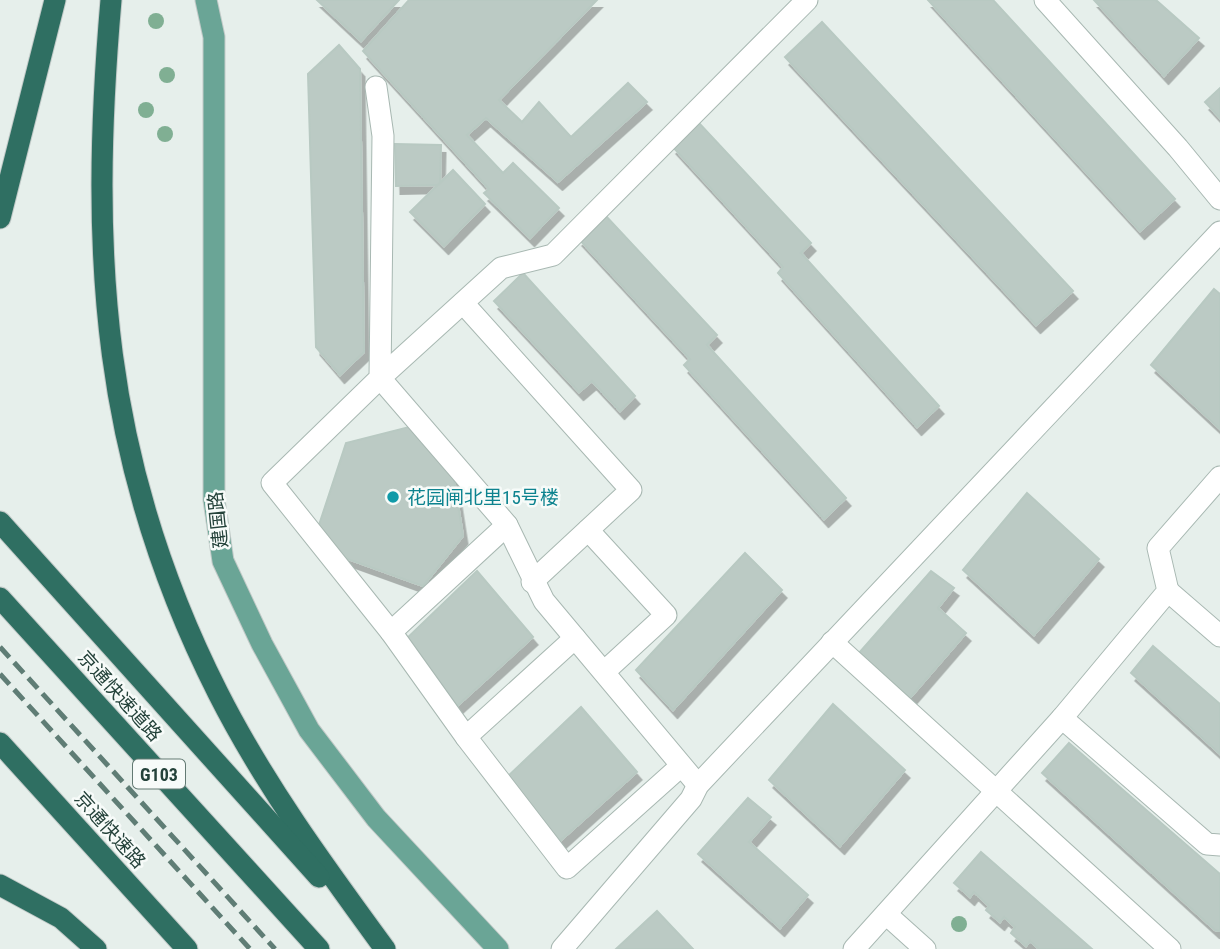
<svg xmlns="http://www.w3.org/2000/svg" width="1220" height="949" font-family="'Roboto Condensed','Noto Sans SC',sans-serif">
  <style>
    .building { fill: #bbcac4; stroke: #b8c9c2; stroke-width: 2; filter: url(#shadow) }
    .lines { fill: none; stroke-linecap: round; stroke-linejoin: round }
    .minor-casing { stroke: #a8b8b2; stroke-width: 23 }
    .major-casing { stroke: #c2cac8; stroke-width: 23 }
    .highway-casing { stroke: #c2cac8; stroke-width: 23 }
    .minor { stroke: #fff; stroke-width: 21 }
    .major { stroke: #6aa596; stroke-width: 21 }
    .highway { stroke: #2f6f62; stroke-width: 21 }
    .rail { stroke: #5f7d75; stroke-width: 5; stroke-dasharray: 14 7; stroke-linecap: butt }
    .tree { fill: #80af93 }
    .culture-dot { fill: #0f9aa8; stroke: #f7fbf9; stroke-width: 2.5 }
    .labels { text-anchor: middle; dominant-baseline: central; stroke-width: 5; stroke-linejoin: round; paint-order: stroke }
    .shield { fill: #f7fbf9; stroke: #637a73; stroke-width: 2 }
    .shield-label { font-size: 18px; font-weight: bold; fill: #24423a }
    .culture-label { font-size: 19px; fill: #0d838f; stroke: #f7fbf9; text-anchor: start }
    .street-label { font-size: 19px; fill: #24423a; stroke: #f7fbf9 }
  </style>
  <defs>
    <filter id="shadow"><feDropShadow dx="4.5" dy="8" stdDeviation="0" flood-color="#0004"/></filter>
  </defs>
  <rect width="100%" height="100%" fill="#e6efeb"/>
  <g class="building">
    <polygon points="317,0 399,0 361,41"/>
    <polygon points="409,0 597,0 499,100 522,122 539,102 571,137 628,83 647,102 558,182 486,118 467,135 503,173 513,163 559,208 530,238 484,193 489,189 363,51"/>
    <polygon points="928,0 993,0 1175,199 1140,231"/>
    <polygon points="1094,0 1156,0 1199,38 1164,76"/>
    <polygon points="822,22 1073,291 1036,325 785,57"/>
    <polygon points="339,45 360,69 364,352 340,375 316,347 308,74"/>
    <polygon points="1220,88 1220,118 1205,102"/>
    <polygon points="698,122 811,243 801,253 939,406 917,427 778,273 783,267 672,146"/>
    <polygon points="395,144 441,145 440,185 396,186"/>
    <polygon points="453,170 485,204 444,246 410,212"/>
    <polygon points="604,214 717,335 707,345 846,498 824,519 684,365 690,359 578,238"/>
    <polygon points="523,273 635,396 620,411 592,381 579,392 494,301"/>
    <polygon points="1214,289 1220,294 1220,429 1151,365"/>
    <polygon points="413,426 452,466 463,536 423,586 345,558 318,528 346,443"/>
    <polygon points="1027,493 1099,559 1034,635 963,570"/>
    <polygon points="745,553 782,590 673,710 636,670"/>
    <polygon points="477,571 533,637 457,706 402,643"/>
    <polygon points="931,571 954,588 938,608 966,633 909,699 859,653"/>
    <polygon points="1153,646 1220,704 1220,754 1131,673"/>
    <polygon points="833,704 905,770 840,846 769,780"/>
    <polygon points="581,707 637,772 560,841 506,778"/>
    <polygon points="1069,743 1220,874 1220,931 1215,930 1042,773"/>
    <polygon points="748,798 771,817 749,842 808,895 780,928 698,854"/>
    <polygon points="981,852 1092,949 1039,949 1030,941 1026,946 1011,933 1015,927 1004,917 1000,922 986,910 989,906 974,892 970,897 954,883"/>
    <polygon points="657,911 693,949 616,949"/>
  </g>
  <g class="lines">
    <g class="minor-casing">
      <g id="minor">
        <polyline points="1045,0 1178,148 1220,199"/>
        <polyline points="376,87 383,136 380,378 272,483 391,632 507,525"/>
        <polyline points="463,303 631,490 532,582"/>
        <polyline points="588,530 666,615 604,672"/>
        <polyline points="1168,591 1220,636"/>
        <polyline points="391,632 466,737 575,638"/>
        <polyline points="832,642 1170,949"/>
        <polyline points="1062,718 1207,844 1220,845"/>
        <polyline points="466,737 567,868 681,766"/>
        <polyline points="698,785 544,601 507,525 380,378 501,268 553,255 807,0"/>
        <polyline points="886,914 925,949"/>
        <polyline points="562,949 691,799 698,785 1220,232"/>
        <polyline points="854,949 1062,718 1168,591 1158,548 1220,477"/>
      </g>
    </g>
    <g class="major-casing">
      <polyline id="major" points="206,0 214,37 214,500 223,561 262,644 309,730 376,818 498,949"/>
    </g>
    <g class="highway-casing">
      <g id="highway">
        <path d="M111 0C89 253 101 462 218 693 264 784 325 867 385 949"/>
        <polyline points="0,218 55,0"/>
        <polyline points="0,522 319,877"/>
        <polyline points="0,598 319,949"/>
        <polyline points="0,743 187,949"/>
        <polyline points="0,885 61,918 96,949"/>
      </g>
    </g>
    <use href="#minor" class="minor"/>
    <use href="#major" class="major"/>
    <use href="#highway" class="highway"/>
    <g class="rail">
      <polyline points="0,647 275,949"/>
      <polyline points="0,674 250,949"/>
    </g>
  </g>
  <g class="tree">
    <circle cx="156" cy="21" r="8"/>
    <circle cx="167" cy="75" r="8"/>
    <circle cx="146" cy="110" r="8"/>
    <circle cx="165" cy="134" r="8"/>
    <circle cx="959" cy="924" r="8"/>
  </g>
  <circle class="culture-dot" cx="393" cy="497" r="7"/>
  <g class="labels">
    <rect class="shield" x="133" y="759.5" width="52" height="29" rx="5"/>
    <g class="shield-label">
      <text x="159" y="774">G103</text>
    </g>
    <g class="culture-label">
      <text x="407" y="497">花园闸北里15号楼</text>
    </g>
    <g class="street-label">
      <text transform="translate(218 520) rotate(-96)">建国路</text>
      <text transform="translate(120 696) rotate(48)">京通快速道路</text>
      <text transform="translate(110 830) rotate(48)">京通快速路</text>
    </g>
  </g>
</svg>
